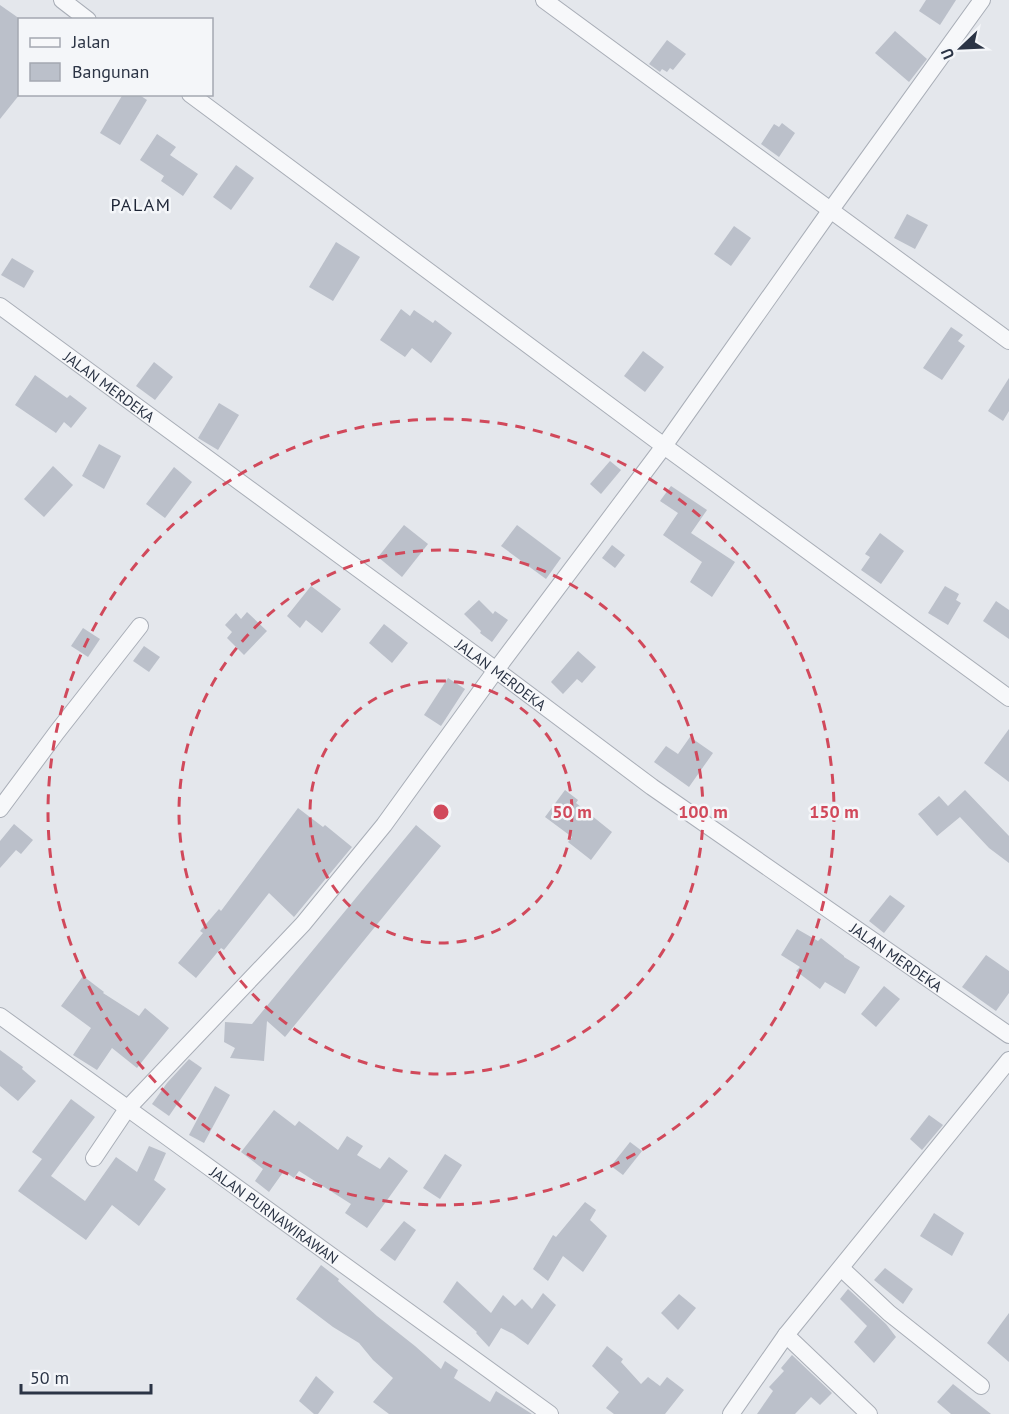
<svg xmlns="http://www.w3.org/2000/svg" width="1009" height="1414" font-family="'PT Sans',sans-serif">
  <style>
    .building { fill: #bbc0ca }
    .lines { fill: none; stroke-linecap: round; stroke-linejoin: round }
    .street-casing { stroke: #a9aeb7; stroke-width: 18 }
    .street { stroke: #f7f8fa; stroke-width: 16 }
    .ring { fill: none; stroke: #d1495b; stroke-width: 3; stroke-dasharray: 10 8 }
    .labels { text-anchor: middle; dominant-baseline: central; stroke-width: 5; stroke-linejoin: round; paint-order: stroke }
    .street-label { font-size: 15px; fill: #2b3445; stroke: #f4f6f9 }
    .quarter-label { font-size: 18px; letter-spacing: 1.5px; fill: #1d2536; stroke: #f4f6f9 }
    .centre { fill: #d1495b; stroke: #f4f6f9; stroke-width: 3 }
    .ring-label { font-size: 18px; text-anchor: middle; font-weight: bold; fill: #d1495b; stroke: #f4f6f9; stroke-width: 5; stroke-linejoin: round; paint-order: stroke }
  </style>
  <rect width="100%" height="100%" fill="#e4e7ec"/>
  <g class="building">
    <polygon points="926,0 956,0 940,25 919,11"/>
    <polygon points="0,5 20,19 20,94 0,119"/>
    <polygon points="895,31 927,59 909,82 875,53"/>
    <polygon points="667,40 686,54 673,70 670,68 667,72 662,69 660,72 649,64"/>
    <polygon points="123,94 138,94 147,100 120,145 100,133"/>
    <polygon points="782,123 795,133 779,157 761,144 774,124 779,127"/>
    <polygon points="157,134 176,147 170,155 198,174 183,196 161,181 164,176 140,160"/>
    <polygon points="236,165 254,178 231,210 213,197"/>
    <polygon points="907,214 928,225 915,249 894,238"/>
    <polygon points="734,226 751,238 731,266 714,254"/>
    <polygon points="336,242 360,257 333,301 309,287"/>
    <polygon points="12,258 34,271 24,288 1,275"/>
    <polygon points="401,309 410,316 414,310 433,323 435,320 452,333 431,363 412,348 405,357 380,340"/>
    <polygon points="951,327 963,335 958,341 965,346 942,380 923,368"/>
    <polygon points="643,351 664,367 645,392 624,376"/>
    <polygon points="154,362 173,377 155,400 136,386"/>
    <polygon points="35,375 67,398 70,395 87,408 71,428 64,422 56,433 15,405"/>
    <polygon points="1009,378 1009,411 1003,421 988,411"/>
    <polygon points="219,403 239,415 218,450 198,438"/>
    <polygon points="99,444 121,456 104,489 82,476"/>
    <polygon points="610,461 621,470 601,494 590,484"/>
    <polygon points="53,466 73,485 44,517 24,499"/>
    <polygon points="174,467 192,482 165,518 146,504"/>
    <polygon points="671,486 707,510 691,533 735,562 712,597 690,582 702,562 663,535 678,513 660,501"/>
    <polygon points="404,525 428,544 402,577 378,557"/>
    <polygon points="517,525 561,558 546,579 501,546"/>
    <polygon points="880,533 904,551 881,584 861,570 870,557 865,554"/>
    <polygon points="612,545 625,555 615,568 602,558"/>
    <polygon points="311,586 341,609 322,633 306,620 300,628 287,616"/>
    <polygon points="945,586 959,594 956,600 961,603 948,625 928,613"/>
    <polygon points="479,600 493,614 495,611 508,620 492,642 480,633 481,631 464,614"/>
    <polygon points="996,601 1009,610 1009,639 983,621"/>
    <polygon points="247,612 267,631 244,655 227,638 232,632 225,625 236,613 241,619"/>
    <polygon points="384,624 408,643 392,663 369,643"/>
    <polygon points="83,628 100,639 88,657 71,646"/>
    <polygon points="144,646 160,657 149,672 133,661"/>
    <polygon points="578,651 596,667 582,683 577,679 563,694 551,682"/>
    <polygon points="448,678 465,689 441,726 424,715"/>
    <polygon points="1009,729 1009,782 984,763"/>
    <polygon points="690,737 713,753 689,787 654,762 666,746 678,754"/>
    <polygon points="565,790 578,800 576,803 612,832 591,860 568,842 572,837 545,817"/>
    <polygon points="965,790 1009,836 1009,863 989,848 960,817 937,836 918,814 939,796 948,806"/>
    <polygon points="298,808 323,827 325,825 352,847 294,917 269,893 224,950 221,948 196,978 178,963 203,933 200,931 219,909 221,911"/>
    <polygon points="14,824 33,840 21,854 16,850 0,868 0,841"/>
    <polygon points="416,825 441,846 285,1037 267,1021 264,1061 230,1058 235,1048 224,1042 225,1022 252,1024"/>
    <polygon points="890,895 905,906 884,933 869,921"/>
    <polygon points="797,929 818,941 821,938 844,956 844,957 860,967 845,994 825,982 820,989 796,971 800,967 781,955"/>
    <polygon points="986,955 1009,971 1009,993 996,1011 962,987"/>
    <polygon points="83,976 104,992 103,993 139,1016 145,1008 169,1028 137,1068 112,1048 97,1070 73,1055 91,1028 61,1006"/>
    <polygon points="884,986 900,999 876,1027 861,1014"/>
    <polygon points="0,1050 23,1067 22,1069 36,1081 18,1101 0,1086"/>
    <polygon points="189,1059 202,1068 169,1116 152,1104 167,1083"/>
    <polygon points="215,1086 230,1095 204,1143 189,1135"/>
    <polygon points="71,1099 95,1117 51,1176 85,1201 116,1157 137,1172 149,1146 166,1153 154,1180 166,1189 139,1226 112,1205 86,1240 18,1191 42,1159 32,1152"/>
    <polygon points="274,1110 295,1126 299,1121 338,1150 347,1136 363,1146 357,1155 380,1169 389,1157 408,1171 367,1228 345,1213 351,1204 299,1171 294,1178 284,1171 269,1192 255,1181 263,1169 241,1152"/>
    <polygon points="929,1115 943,1125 922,1150 910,1139"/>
    <polygon points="630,1142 642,1151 623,1175 611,1166"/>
    <polygon points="445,1154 462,1165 440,1199 423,1188"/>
    <polygon points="585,1202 596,1210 590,1220 607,1236 583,1272 563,1256 548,1281 533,1269 553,1235 556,1237"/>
    <polygon points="934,1213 964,1233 952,1256 920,1236"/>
    <polygon points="404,1221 416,1230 395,1261 380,1250"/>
    <polygon points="321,1265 339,1279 338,1281 377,1316 415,1346 441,1369 445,1361 458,1370 454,1378 490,1402 496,1391 532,1414 389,1414 373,1402 393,1378 373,1360 359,1343 333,1327 296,1299"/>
    <polygon points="885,1268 913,1289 903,1304 874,1280"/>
    <polygon points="457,1281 491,1313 503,1295 515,1306 522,1299 532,1309 543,1293 556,1305 528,1345 513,1334 501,1328 489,1347 476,1333 477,1332 443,1302"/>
    <polygon points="848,1289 886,1324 896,1337 874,1363 854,1342 867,1326 840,1299"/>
    <polygon points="679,1294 696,1308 678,1330 661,1313"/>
    <polygon points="1009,1313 1009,1362 987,1343"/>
    <polygon points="607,1346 623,1359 621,1362 641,1384 648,1377 660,1386 667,1377 684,1390 665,1414 614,1414 606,1408 619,1392 592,1366"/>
    <polygon points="792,1355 832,1393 820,1405 811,1397 795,1414 757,1414 773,1391 769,1387 784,1371 781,1368"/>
    <polygon points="316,1376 334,1392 318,1414 314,1414 299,1401"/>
    <polygon points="953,1384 991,1414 951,1414 937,1402"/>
  </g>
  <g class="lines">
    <g class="street-casing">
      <g id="street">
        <polyline points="62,0 88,20"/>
        <polyline points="544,0 1009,341"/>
        <polyline points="190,94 664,446 1009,698"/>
        <path id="s1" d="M0 306 496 670 652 787 1009 1035"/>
        <polyline points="0,809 57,732 140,626"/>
        <path id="s2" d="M0 1016 550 1414"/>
        <polyline points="94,1158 127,1109 303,924 384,825 496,670 664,446 830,211 982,0"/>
        <polyline points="841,1268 889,1313 981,1386"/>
        <polyline points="786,1335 869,1414"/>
        <polyline points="731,1414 786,1335 1009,1060"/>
      </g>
    </g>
    <use href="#street" class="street"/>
  </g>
  <g class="ring">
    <circle cx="441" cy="812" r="131"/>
    <circle cx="441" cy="812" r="262"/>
    <circle cx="441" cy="812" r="393"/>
  </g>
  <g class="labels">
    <g class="street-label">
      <text stroke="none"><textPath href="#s1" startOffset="136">JALAN MERDEKA</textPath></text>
      <text stroke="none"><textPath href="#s1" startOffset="622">JALAN MERDEKA</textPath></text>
      <text stroke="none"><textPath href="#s1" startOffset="1108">JALAN MERDEKA</textPath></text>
      <text stroke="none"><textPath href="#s2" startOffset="339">JALAN PURNAWIRAWAN</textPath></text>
    </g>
    <g class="quarter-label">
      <text x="141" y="204">PALAM</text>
    </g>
  </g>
  <circle cx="441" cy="812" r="9" class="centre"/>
  <g class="ring-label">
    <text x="572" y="818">50 m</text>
    <text x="703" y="818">100 m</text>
    <text x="834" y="818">150 m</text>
  </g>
  <rect x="18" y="18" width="195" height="78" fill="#f4f6f9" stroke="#a4a8b1" stroke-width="1.5"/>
  <rect x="30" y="38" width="30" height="9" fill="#f7f8fa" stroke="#a4a8b1" stroke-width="1.5"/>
  <text x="72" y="48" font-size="18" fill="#2b3445">Jalan</text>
  <rect x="30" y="63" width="30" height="18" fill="#bbc0ca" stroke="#a4a8b1" stroke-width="1.5"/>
  <text x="72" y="78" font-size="18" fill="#2b3445">Bangunan</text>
  <g transform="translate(961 48) rotate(247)" stroke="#f4f6f9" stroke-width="4.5" paint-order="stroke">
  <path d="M0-4.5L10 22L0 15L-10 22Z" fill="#2b3445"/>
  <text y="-9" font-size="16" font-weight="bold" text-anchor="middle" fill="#2b3445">U</text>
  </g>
  <path d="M21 1384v9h130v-9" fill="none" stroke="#2b3445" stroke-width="3"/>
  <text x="30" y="1384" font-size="18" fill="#2b3445" stroke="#f4f6f9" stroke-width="4.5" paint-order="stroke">50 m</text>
</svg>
